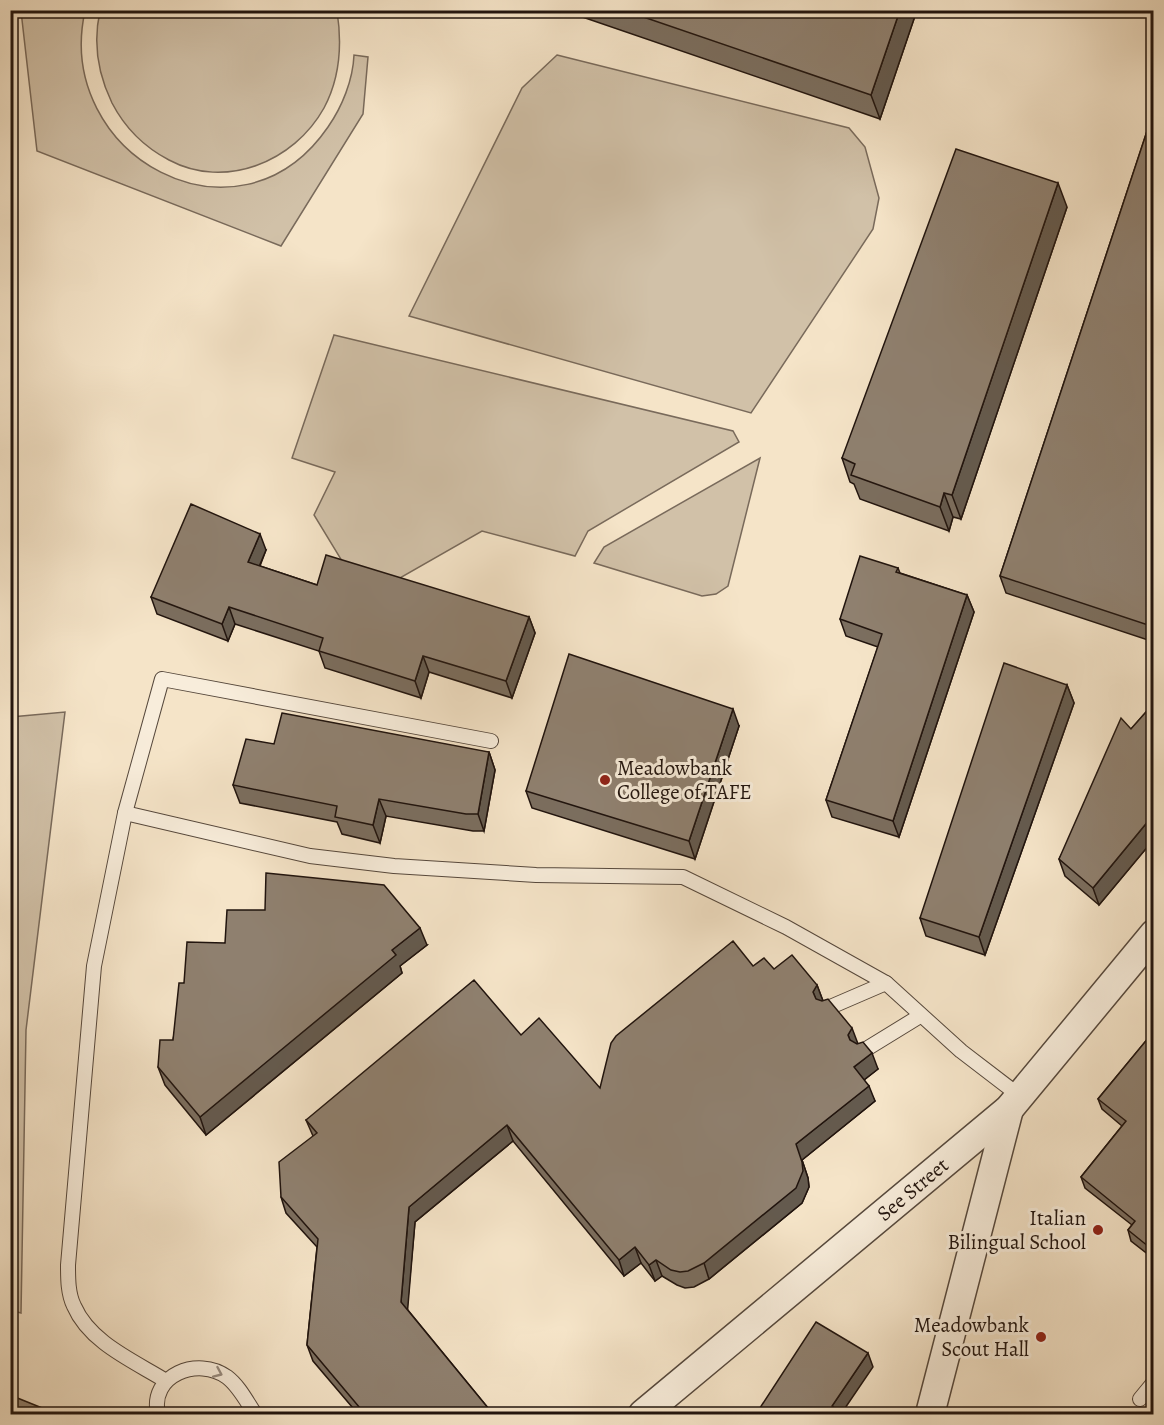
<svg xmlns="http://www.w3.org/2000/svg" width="1164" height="1425" font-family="Alegreya,serif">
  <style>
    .green { fill: #d1c1a8; stroke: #796a5b; stroke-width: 1.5 }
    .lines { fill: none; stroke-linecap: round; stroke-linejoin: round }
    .service-casing { stroke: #56483c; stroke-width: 16 }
    .minor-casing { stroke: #56483c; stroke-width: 31 }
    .service { stroke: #f8eddb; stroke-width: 14 }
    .minor { stroke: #f8eddb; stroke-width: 28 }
    .wall { fill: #7b6e5f; stroke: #21140e; stroke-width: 1.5 }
    .shaded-wall { fill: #645a4e; stroke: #21140e; stroke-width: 1.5 }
    .building { fill: #8f806f; stroke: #21140e; stroke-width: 1.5 }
    .oneway { stroke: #978b7f }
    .poi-dot { fill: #8f2418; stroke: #f8eddb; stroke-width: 2 }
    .labels { text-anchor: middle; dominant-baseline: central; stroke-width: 6; stroke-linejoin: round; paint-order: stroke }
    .poi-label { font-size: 21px; fill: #21140e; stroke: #f8eddb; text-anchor: end }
    .street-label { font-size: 21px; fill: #21140e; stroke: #f8eddb }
  </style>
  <rect width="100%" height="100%" fill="#f5e4c8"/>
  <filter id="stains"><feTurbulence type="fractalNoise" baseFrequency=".00333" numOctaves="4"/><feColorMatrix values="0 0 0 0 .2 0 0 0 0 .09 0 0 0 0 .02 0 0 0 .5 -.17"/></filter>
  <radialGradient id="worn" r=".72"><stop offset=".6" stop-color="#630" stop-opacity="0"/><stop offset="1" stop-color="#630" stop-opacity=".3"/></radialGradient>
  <g class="green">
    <path d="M21 11H85C53 155 238 258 328 127 342 107 353 80 354 55L368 57 363 114 281 246 37 151Z"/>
    <path d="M100 11H337C342 43 340 78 324 108 294 162 225 190 169 160 144 147 125 128 112 103 98 74 93 42 100 11Z"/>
    <polygon points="557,55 849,128 865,147 879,198 873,229 751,413 409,316 522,88"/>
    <polygon points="334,335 733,431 739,442 588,531 575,556 482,531 393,582 345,566 314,515 335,472 292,458"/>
    <polygon points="760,458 728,586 716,594 702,596 594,563 604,547"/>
    <polygon points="65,712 26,1030 21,1313 10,1310 11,717"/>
  </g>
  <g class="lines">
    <g class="service-casing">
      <g id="service">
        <polyline points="125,813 310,856 394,866 536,875 683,877 786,927 886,983 828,1008"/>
        <polyline points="886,983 961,1051 1021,1097"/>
        <polyline points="863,1051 920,1016"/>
        <path d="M166 1381C134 1361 90 1343 74 1306 68 1294 68 1279 68 1265L94 966 125 813 162 679 491 741"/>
        <polyline points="1140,1399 1154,1382"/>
        <path d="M158 1414C149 1375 198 1356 227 1377 239 1386 247 1402 255 1414"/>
      </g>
    </g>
    <g class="minor-casing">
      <g id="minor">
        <path id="s1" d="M643 1414 1009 1109 1154 934"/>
        <polyline points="930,1414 1009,1109"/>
      </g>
    </g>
    <use href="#service" class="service"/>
    <use href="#minor" class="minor"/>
  </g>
  <g class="wall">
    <polygon points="562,10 917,10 880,119"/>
    <polygon points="1154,110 1154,642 1006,593 1000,576"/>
    <polygon points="1067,207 961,519 953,517 949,531 860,499 854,484 850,482 842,458"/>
    <polygon points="266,550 260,566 317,585 529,617 535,633 512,698 429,672 421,698 325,668 319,651 235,624 228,641 157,614 151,597"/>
    <polygon points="898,568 900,573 967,595 974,612 899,837 832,817 826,800 878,647 846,636 840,619"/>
    <polygon points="1067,685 1074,703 985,955 926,936 920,918"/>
    <polygon points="1154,703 1154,839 1099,905 1065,876 1059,859 1131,729"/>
    <polygon points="739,726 695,859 532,808 526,791"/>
    <polygon points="274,744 489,752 495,770 484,831 473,831 386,816 380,843 342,834 337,822 240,803 233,785"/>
    <polygon points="225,943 427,945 400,966 402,973 206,1135 165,1085 158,1067 173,1040 184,983"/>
    <polygon points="753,966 774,969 817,985 823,1001 878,1069 864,1080 875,1101 802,1160 808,1178 809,1187 802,1203 709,1279 694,1287 685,1288 677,1285 662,1276 655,1281 641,1263 624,1276 513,1141 415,1222 407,1309 493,1414 358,1414 313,1361 307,1345 317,1247 286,1213 281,1197 313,1136 306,1120 521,1035 600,1088"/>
    <polygon points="1154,1031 1154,1259 1131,1241 1128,1230 1132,1225 1085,1188 1081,1177 1122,1126 1102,1109 1098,1099"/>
  </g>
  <g class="shaded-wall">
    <polygon points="900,10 917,10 880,119 871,95"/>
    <polygon points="1058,183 1067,207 961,519 952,495"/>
    <polygon points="944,493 953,517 949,531 940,507"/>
    <polygon points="260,534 266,550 254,579 248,562"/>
    <polygon points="967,595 974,612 899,837 893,821"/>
    <polygon points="229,607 235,624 228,641 222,624"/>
    <polygon points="529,617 535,633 512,698 506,681"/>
    <polygon points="423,656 429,672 421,698 415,681"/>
    <polygon points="1067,685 1074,703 985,955 979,937"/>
    <polygon points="733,709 739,726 695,859 689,841"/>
    <polygon points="489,752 495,770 484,831 478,814"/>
    <polygon points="379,799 386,816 380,843 373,825"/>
    <polygon points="1154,814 1154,839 1099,905 1093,888"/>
    <polygon points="420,928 427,945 400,966 402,973 206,1135 200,1117 392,950"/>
    <polygon points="817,985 823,1001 819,1008 813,992"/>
    <polygon points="852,1028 858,1044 854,1051 848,1035"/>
    <polygon points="872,1053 878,1069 860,1083 854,1067"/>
    <polygon points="869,1086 875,1101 802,1160 808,1178 809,1187 802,1203 709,1279 704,1263 796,1144"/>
    <polygon points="507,1125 513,1141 415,1222 407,1317 401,1302 409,1207"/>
    <polygon points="635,1247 641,1263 624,1276 619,1260"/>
    <polygon points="656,1260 662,1276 655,1281 649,1265"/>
    <polygon points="868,1353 873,1367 841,1414 832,1406"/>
  </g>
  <g class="building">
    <polygon points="623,10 900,10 871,95"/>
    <polygon points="1154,110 1154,627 1000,576"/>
    <polygon points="956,149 1058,183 952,495 944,493 940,507 851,475 855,464 842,458"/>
    <polygon points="191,504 260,534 248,562 317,585 326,555 529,617 506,681 423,656 415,681 319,651 323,638 229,607 222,624 151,597"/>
    <polygon points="860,556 898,568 896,572 967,595 893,821 826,800 882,634 840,619"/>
    <polygon points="569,654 733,709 689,841 526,791"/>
    <polygon points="1004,663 1067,685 979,937 920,918"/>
    <polygon points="1154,703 1154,814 1093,888 1059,859 1121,718 1131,729"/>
    <polygon points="282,713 489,752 478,814 466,814 379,799 373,825 335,817 337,806 233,785 246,739 274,744"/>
    <polygon points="266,873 384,885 420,928 392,950 396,955 200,1117 158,1067 160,1040 173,1040 179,983 184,983 187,942 225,943 227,910 265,910"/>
    <polygon points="733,941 753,966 764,958 774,969 792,955 817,985 813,992 816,999 822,1001 828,999 852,1028 848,1035 850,1040 857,1044 863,1042 872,1053 854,1067 869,1086 796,1144 802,1162 803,1171 796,1188 704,1263 688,1271 680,1272 671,1270 656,1260 649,1265 635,1247 619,1260 507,1125 409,1207 401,1302 493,1414 365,1414 307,1345 318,1239 281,1197 279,1162 317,1133 306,1120 474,980 521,1035 539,1018 600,1088 611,1043 616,1036"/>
    <polygon points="1154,1031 1154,1251 1128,1230 1135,1221 1081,1177 1126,1121 1098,1099"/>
    <polygon points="816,1322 868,1353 832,1406 843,1414 756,1414"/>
    <polygon points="10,1395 57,1414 10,1414"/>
  </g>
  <defs><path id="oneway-chevron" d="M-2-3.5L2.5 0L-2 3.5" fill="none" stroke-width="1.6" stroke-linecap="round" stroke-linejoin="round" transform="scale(1.5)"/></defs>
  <use class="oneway" href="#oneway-chevron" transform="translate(218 1373) rotate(24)"/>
  <g class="poi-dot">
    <circle cx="605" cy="780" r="6"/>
    <circle cx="1098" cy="1230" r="6"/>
    <circle cx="1041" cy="1337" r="6"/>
  </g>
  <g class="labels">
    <g class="poi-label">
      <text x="617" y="768" text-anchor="start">Meadowbank<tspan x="617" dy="24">College of TAFE</tspan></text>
      <text x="1086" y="1218">Italian<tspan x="1086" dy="24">Bilingual School</tspan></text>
      <text x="1029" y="1325">Meadowbank<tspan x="1029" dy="24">Scout Hall</tspan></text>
    </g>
    <g class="street-label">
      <text stroke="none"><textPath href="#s1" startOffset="351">See Street</textPath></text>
    </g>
  </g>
  <rect width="1164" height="1425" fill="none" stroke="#f5e4c8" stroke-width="36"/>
  <rect x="12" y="12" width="1140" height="1401" fill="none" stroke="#21140e" stroke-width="3"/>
  <rect x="18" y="18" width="1128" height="1389" fill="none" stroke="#21140e" stroke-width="1.5"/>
  <rect width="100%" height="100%" filter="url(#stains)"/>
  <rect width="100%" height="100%" fill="url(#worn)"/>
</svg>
